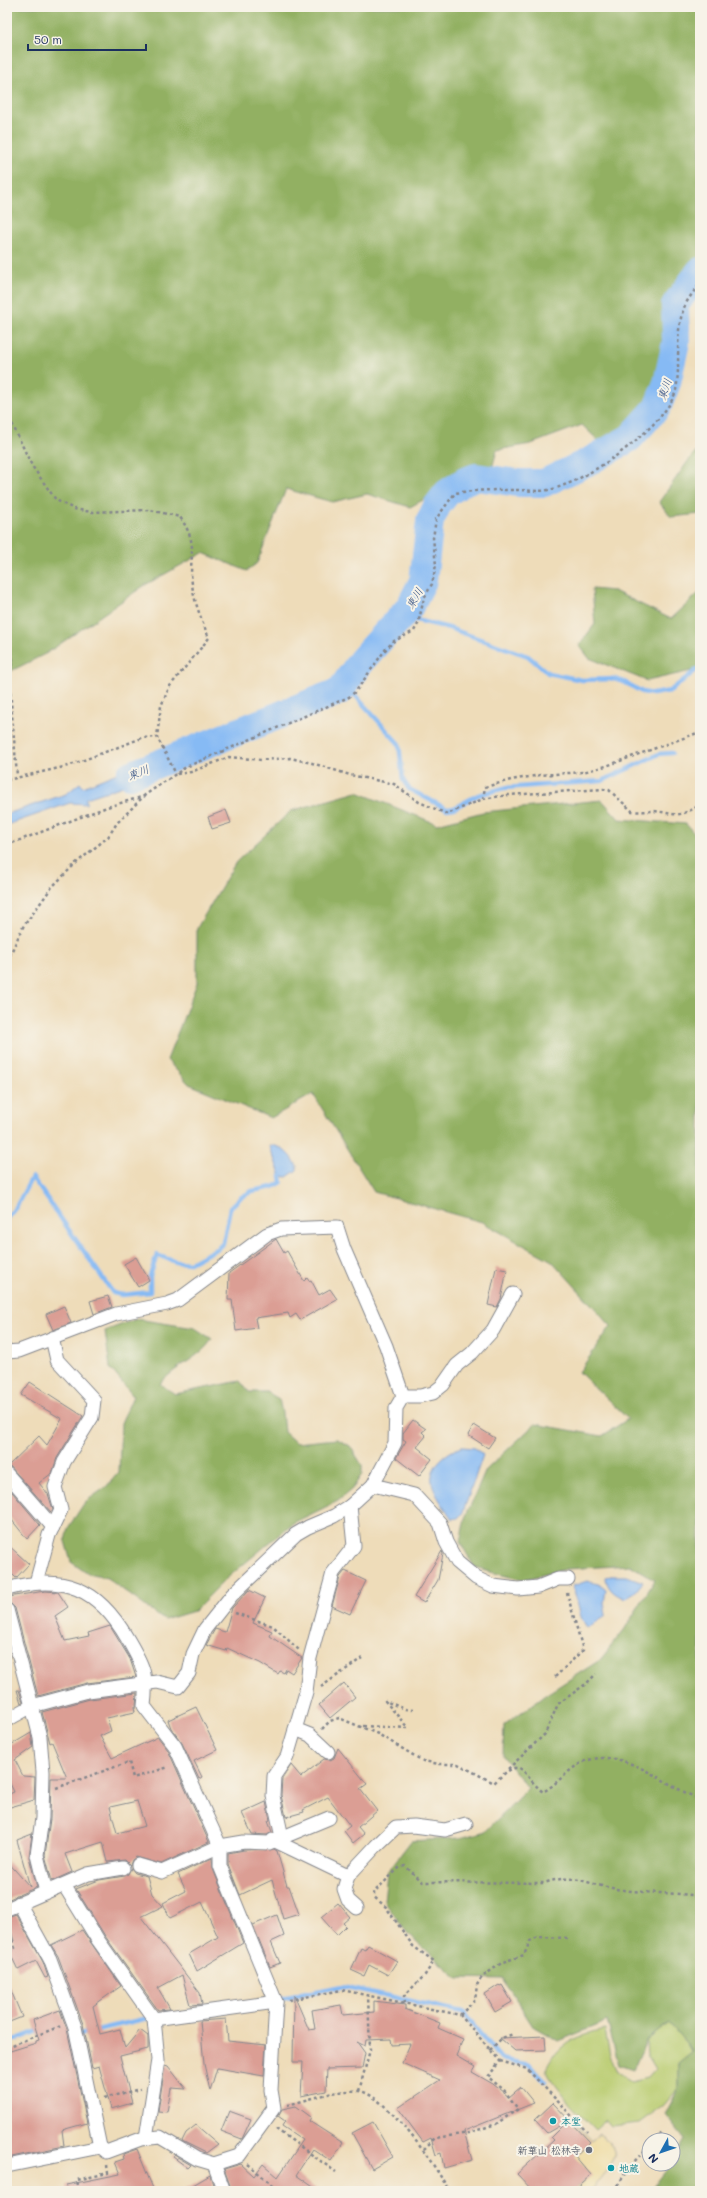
<svg xmlns="http://www.w3.org/2000/svg" width="707" height="2198" font-family="Mali,'Klee One',sans-serif">
  <style>
    .green { fill: #b9cc6f; stroke: #6a7e66 }
    .forest { fill: #92b062; stroke: #567060 }
    .sand { fill: #eeda9e; stroke: #84847e }
    .water { fill: #86baf4; stroke: #5074a9 }
    .lines { fill: none; stroke-linecap: round; stroke-linejoin: round }
    .stream { stroke: #86baf4; stroke-width: 4.5 }
    .river { stroke: #86baf4; stroke-width: 28 }
    .building { fill: #db9e94; fill-rule: evenodd }
    .street-casing { stroke: #84868c; stroke-width: 15 }
    .path { stroke: #84868c; stroke-width: 2.5; stroke-dasharray: 3 3; stroke-linecap: butt }
    .street { stroke: #fff; stroke-width: 13 }
    .culture-dot { fill: #0f9aa8; stroke: #f7f3e8; stroke-width: 1.5 }
    .worship-dot { fill: #6b7280; stroke: #f7f3e8; stroke-width: 1.5 }
    .labels { text-anchor: middle; dominant-baseline: central; stroke-width: 4; stroke-linejoin: round; paint-order: stroke }
    .culture-label { font-size: 10px; font-weight: bold; fill: #0d838f; stroke: #f7f3e8; text-anchor: start }
    .worship-label { font-size: 10px; font-weight: bold; fill: #5b616d; stroke: #f7f3e8; text-anchor: end }
    .water-label { font-size: 11px; font-style: italic; fill: #365284; stroke: #f7f3e8 }
  </style>
  <rect width="100%" height="100%" fill="#f7f3e8"/>
  <filter id="ink" filterUnits="userSpaceOnUse"><feTurbulence type="fractalNoise" baseFrequency=".025" numOctaves="2"/><feDisplacementMap in="SourceGraphic" scale="8" xChannelSelector="R" yChannelSelector="G"/><feConvolveMatrix kernelMatrix="1 2 1 2 8 2 1 2 1" color-interpolation-filters="sRGB"/></filter>
  <filter id="wash" filterUnits="userSpaceOnUse"><feTurbulence type="fractalNoise" baseFrequency=".012" numOctaves="4" result="noise"/><feDisplacementMap in="SourceGraphic" scale="16" xChannelSelector="R" yChannelSelector="G"/><feGaussianBlur stdDeviation="0.9" result="paint"/><feColorMatrix in="noise" values="0 0 0 0 0 0 0 0 0 0 0 0 0 0 0 0 0 1.4 0 .05"/><feComposite in="paint" operator="in"/></filter>
  <g filter="url(#wash)">
    <rect width="100%" height="100%" fill="#eedcb9"/>
    <path class="green" d="M669 2023 693 2051 678 2063V2089L663 2106 640 2123 611 2126 606 2120 595 2130 571 2105 545 2071C558 2043 576 2036 605 2030L610 2055 617 2072 631 2081 648 2077 655 2069 647 2056 646 2041Z"/>
    <g class="forest">
      <polygon points="7,7 700,7 700,255 666,305 658,379 644,412 601,443 582,425 531,444 497,450 490,476 473,473 410,507 367,494 332,502 286,489 257,563 247,571 203,553 145,585 47,653 7,673"/>
      <polygon points="700,447 700,514 671,517 659,502 691,457"/>
      <polygon points="592,589 614,591 671,619 700,592 700,669 647,681 589,658 579,645 595,624"/>
      <polygon points="357,792 437,824 483,812 602,800 619,819 686,824 700,840 700,2191 650,2191 671,2164 673,2164 673,2160 685,2140 665,2115 678,2089 678,2063 693,2051 669,2023 646,2041 633,2070 619,2065 607,2021 559,2041 534,2027 503,1979 458,1978 408,1934 384,1901 387,1872 411,1841 460,1838 486,1831 528,1788 503,1756 504,1725 545,1695 600,1660 624,1630 655,1580 630,1565 566,1569 522,1580 475,1568 460,1542 465,1518 486,1470 535,1424 602,1436 628,1419 579,1372 611,1326 552,1261 482,1222 374,1192 313,1094 271,1118 189,1084 167,1060 197,983 197,928 236,862 291,811"/>
      <path d="M136 1319 195 1328 212 1339C201 1358 174 1366 160 1384L175 1394 240 1381 249 1392H267L279 1399 282 1413 284 1432 296 1443 337 1439 350 1446 362 1465V1474L353 1488 338 1501 293 1523 226 1579 194 1611 164 1620 107 1578 88 1574 71 1562 65 1541 68 1528 85 1502 106 1487 119 1472 121 1423 133 1396 110 1368 105 1331Z"/>
    </g>
    <path class="sand" d="M572 2120 591 2141 599 2134C633 2156 605 2166 592 2191H577L576 2189 590 2175 556 2135Z"/>
    <g class="water">
      <polygon points="161,755 168,766 123,786 86,798 86,804 70,803 7,825 7,814 66,794 80,783 83,787"/>
      <path d="M269 1145C282 1145 291 1156 297 1166V1170L287 1177 281 1176Z"/>
      <path d="M462 1447 475 1448 483 1455 463 1512 458 1518 452 1519C445 1508 434 1494 432 1483 429 1465 448 1451 462 1447Z"/>
      <path d="M611 1576H627L643 1582 635 1592 625 1598C616 1596 606 1588 606 1577Z"/>
      <polygon points="587,1581 601,1585 606,1589 604,1603 606,1615 587,1628 581,1617 573,1586"/>
    </g>
    <g class="lines">
      <g class="stream">
        <polyline points="400,620 412,619 449,628 528,656 548,673 582,680 614,679 624,682 642,692 653,694 670,691 700,667"/>
        <polyline points="345,684 399,744 403,780 409,789 447,809 454,808 478,795 504,788 602,781 659,754 672,753"/>
        <polyline points="7,1218 16,1207 32,1177 113,1293 122,1295 150,1292 150,1276 157,1255 176,1262 190,1263 218,1248 223,1243 230,1208 240,1198 252,1191 273,1187 282,1182 281,1176"/>
        <polyline points="277,1999 342,1986 462,2012 501,2059 529,2065 545,2081"/>
        <polyline points="80,2034 148,2018"/>
        <polyline points="7,2043 35,2032"/>
      </g>
      <polyline class="river" points="130,775 340,691 361,661 409,608 423,581 430,521 437,506 447,493 465,481 476,477 518,483 544,483 588,462 630,438 657,408 667,383 676,342 675,305 700,271"/>
    </g>
    <g id="blocks">
      <g class="building">
        <polygon points="226,810 231,823 212,829 208,817"/>
        <polygon points="276,1239 284,1253 287,1251 304,1281 307,1278 309,1281 311,1280 319,1295 330,1289 337,1299 300,1320 296,1314 290,1318 288,1313 255,1318 257,1328 236,1331 232,1300 228,1300 229,1273"/>
        <polygon points="136,1257 149,1280 138,1287 124,1264"/>
        <polygon points="496,1268 507,1270 501,1299 497,1307 488,1305"/>
        <polygon points="108,1296 112,1307 94,1314 90,1301"/>
        <polygon points="64,1306 71,1323 53,1330 46,1314"/>
        <polygon points="30,1382 83,1416 57,1458 52,1473 39,1483 48,1494 53,1509 51,1512 9,1465 39,1436 47,1445 62,1419 21,1395"/>
        <polygon points="413,1420 426,1429 422,1432 426,1436 417,1447 432,1459 419,1476 396,1458 406,1441 403,1439 403,1433"/>
        <polygon points="474,1425 495,1438 488,1448 468,1435"/>
        <polygon points="7,1486 40,1525 27,1539 7,1514"/>
        <polygon points="7,1544 29,1564 16,1578 7,1569"/>
        <polygon points="442,1551 443,1554 438,1580 424,1603 414,1597"/>
        <polygon points="345,1571 366,1581 350,1614 332,1606 340,1577"/>
        <polygon points="249,1590 265,1598 253,1623 272,1631 270,1636 302,1658 292,1673 286,1669 284,1673 280,1671 278,1674 260,1663 227,1648 226,1651 206,1645 215,1629 225,1632 232,1608"/>
        <polygon points="45,1591 58,1592 68,1607 55,1616 65,1641 89,1636 88,1633 110,1626 130,1659 136,1677 87,1683 38,1696 15,1608 9,1602 8,1597"/>
        <polygon points="344,1683 355,1697 330,1718 319,1705"/>
        <polygon points="17,1690 19,1690 23,1702 21,1703"/>
        <path d="M137 1693 136 1707H134L135 1712 107 1718 111 1731 100 1736 112 1758 158 1737 168 1750 209 1842 161 1864 136 1857 132 1860 130 1865 125 1860 108 1862 103 1842 65 1854 72 1872 52 1881 45 1855 50 1819 51 1778H67L52 1742 50 1743 42 1712 90 1699ZM137 1801 145 1826 117 1833 110 1807Z"/>
        <polygon points="196,1707 217,1750 194,1761 202,1777 199,1779 182,1743 171,1728 168,1720"/>
        <polygon points="31,1733 33,1747 15,1760 23,1776 35,1777 34,1800 7,1808 7,1795 14,1792 7,1777 7,1742 9,1746"/>
        <polygon points="338,1748 367,1784 360,1789 377,1811 358,1827 364,1834 353,1843 344,1831 350,1826 328,1797 303,1810 304,1812 286,1817 281,1795 282,1779 291,1765 301,1777 324,1759 330,1760 334,1758"/>
        <polygon points="266,1802 270,1820 268,1821 272,1832 267,1835 252,1834 242,1813"/>
        <polygon points="32,1834 29,1857 37,1887 7,1900 7,1861 30,1887 17,1840"/>
        <polygon points="274,1849 277,1851 287,1886 289,1886 299,1914 283,1919 272,1880 240,1895 228,1864 228,1853 244,1850"/>
        <polygon points="212,1858 213,1869 243,1943 197,1971 189,1954 218,1937 202,1902 170,1918 163,1903 186,1891 178,1874"/>
        <polygon points="131,1868 135,1873 147,1876 152,1894 163,1906 141,1917 200,1993 202,2004 190,2005 182,1975 158,1988 170,2009 158,2010 105,1936 76,1889 99,1880 125,1876 128,1874"/>
        <polygon points="338,1903 350,1917 343,1923 346,1926 337,1935 321,1917"/>
        <polygon points="16,1914 43,1962 48,1977 45,1978 36,1961 18,1970 7,1947 7,1944 14,1941 7,1917"/>
        <polygon points="277,1915 284,1936 271,1942 280,1963 270,1967 253,1925"/>
        <polygon points="82,1930 121,1986 93,2006 100,2034 120,2029 125,2048 140,2030 148,2036 148,2049 120,2056 132,2103 111,2109 99,2066 92,2068 83,2024 58,1956 51,1945"/>
        <polygon points="368,1945 397,1961 388,1975 369,1965 364,1976 351,1970 361,1948 365,1950"/>
        <polygon points="7,1981 22,2017 7,2023"/>
        <polygon points="499,1985 500,1986 502,1985 512,2002 495,2012 485,1994"/>
        <polygon points="294,1995 309,2030 315,2029 312,2010 341,2005 343,2015 374,2012 374,2001 405,2005 405,2009 440,2023 438,2028 463,2039 456,2056 475,2067 472,2072 493,2084 509,2097 521,2087 534,2103 464,2131 472,2160 444,2168 441,2153 436,2155 431,2138 423,2142 398,2108 440,2080 402,2063 410,2044 392,2045 391,2039 366,2040 365,2046 357,2042 365,2053 362,2068 327,2069 326,2091 301,2096 303,2062 293,2062"/>
        <polygon points="60,2010 67,2029 87,2123 62,2130 64,2146 7,2158 7,2052 36,2043 36,2041 39,2040 33,2020"/>
        <polygon points="226,2019 228,2041 266,2045 264,2076 217,2068 210,2091 204,2064 200,2021"/>
        <polygon points="545,2036 546,2050 515,2051 500,2038"/>
        <polygon points="165,2065 168,2066 186,2089 171,2088 167,2112 158,2111"/>
        <polygon points="553,2103 590,2142 575,2156 591,2175 573,2191 533,2191 517,2174 554,2140 551,2137 566,2122 547,2133 535,2120"/>
        <polygon points="296,2106 311,2117 309,2121 343,2143 331,2161 313,2149 296,2175 319,2191 232,2191 224,2169 241,2164 254,2176 263,2164 278,2177 303,2140 282,2126 285,2121 278,2116 282,2109"/>
        <polygon points="229,2111 251,2119 242,2139 221,2131"/>
        <polygon points="373,2122 393,2157 372,2169 352,2133"/>
        <polygon points="196,2125 218,2144 206,2153 182,2141 186,2133"/>
        <polygon points="137,2149 154,2191 67,2191 66,2185 120,2174 115,2162 124,2159 123,2154"/>
        <polygon points="174,2155 191,2165 188,2168 173,2157"/>
        <polygon points="210,2175 215,2191 183,2191"/>
      </g>
    </g>
  </g>
  <g filter="url(#ink)">
    <use href="#blocks" fill-opacity="0" stroke="#84868c" stroke-width="1"/>
    <g class="lines">
      <g class="street-casing">
        <g id="street">
          <polyline points="7,1352 19,1351 116,1314 167,1304 178,1300 267,1234 281,1229 337,1227 344,1249 386,1346 403,1396 396,1408 395,1443 373,1485 350,1506 334,1516 308,1527 296,1534 232,1595 205,1629 193,1654 189,1673 178,1687 157,1682 88,1691 32,1706 7,1720"/>
          <polyline points="403,1396 420,1396 433,1393 443,1385 457,1365 472,1353 493,1330 513,1294"/>
          <polyline points="7,1474 53,1527"/>
          <polyline points="373,1485 414,1495 440,1523 446,1542 457,1562 476,1578 493,1586 518,1589 538,1587 558,1579 568,1579"/>
          <polyline points="36,1583 49,1535 61,1510 55,1487 64,1462 92,1417 94,1400 57,1360 52,1338"/>
          <path d="M7 1589C63 1573 98 1588 127 1638 143 1665 148 1674 144 1706L175 1746 220 1846V1866L276 2002 271 2090 274 2108 239 2156 214 2164 197 2159 160 2137 141 2139 106 2152 100 2147 7 2166"/>
          <polyline points="7,1610 40,1737 43,1772 42,1818 37,1855 46,1892"/>
          <polyline points="295,1729 310,1735 328,1752"/>
          <polyline points="282,1837 273,1796 274,1776 287,1757 306,1692 310,1658 333,1573 354,1546 350,1506"/>
          <polyline points="273,1840 348,1876 376,1846 396,1827 414,1826 445,1830 466,1824"/>
          <polyline points="138,1865 162,1872 220,1846 244,1842 269,1843 329,1818"/>
          <polyline points="348,1876 344,1889 348,1900 357,1908"/>
          <polyline points="64,1885 98,1940 154,2019 158,2060 146,2138"/>
          <polyline points="19,1903 50,1959 75,2027 100,2147"/>
          <polyline points="7,1909 88,1874 123,1868"/>
          <polyline points="154,2019 276,2002"/>
          <polyline points="214,2164 224,2191"/>
        </g>
      </g>
      <g class="path">
        <path d="M7 413 32 466 56 500 74 509 92 512 150 510 180 517C200 546 188 554 192 584 194 602 202 621 209 638L170 686 161 706 157 737 176 774"/>
        <polyline points="7,640 13,660 9,676 17,776"/>
        <path d="M177 774 191 772 229 757 262 760 290 758 312 763 350 775 394 784 419 802 447 814 483 799 508 795 603 789 609 790 632 811C639 812 647 811 654 811 680 814 675 819 700 805"/>
        <polyline points="7,780 68,766 142,738 157,737"/>
        <polyline points="483,799 485,787 511,780 540,775 583,772 606,766 700,732"/>
        <polyline points="7,845 107,807 145,796"/>
        <path d="M7 961 23 927 52 887 75 864 108 837 117 823 145 795 186 767 349 697 356 691 385 650 394 641 414 631 418 624 424 598 432 584 436 565 433 538 436 519 455 493C475 490 494 490 515 490 526 490 538 492 548 490 584 484 667 426 676 390 681 363 674 334 684 308 687 299 695 291 700 283"/>
        <polyline points="235,1613 273,1626 299,1650"/>
        <polyline points="555,1677 583,1650 567,1593"/>
        <polyline points="321,1687 362,1658"/>
        <polyline points="363,1726 408,1728 385,1701 405,1709 413,1710"/>
        <path d="M322 1729 330 1721 339 1718 378 1734 423 1761 439 1764H458L494 1783C525 1753 519 1773 543 1792 559 1783 571 1765 589 1760 628 1749 666 1787 700 1799"/>
        <polyline points="508,1769 545,1734 558,1704 587,1683 596,1674"/>
        <polyline points="56,1788 129,1762 133,1778 169,1767"/>
        <polyline points="7,1929 15,1948 7,1953"/>
        <polyline points="289,2000 342,1990 460,2015 500,2061 488,2077 504,2090 518,2109 496,2124 469,2133 435,2138 423,2150"/>
        <path d="M405 2003 404 1996 425 1975 434 1961 413 1946 386 1907 374 1897V1892L400 1867 405 1866 423 1882 544 1883C574 1873 583 1883 612 1888 641 1894 671 1892 700 1896"/>
        <polyline points="460,2015 475,2000 477,1985 482,1977 503,1962 524,1955 530,1941 538,1937 569,1938"/>
        <polyline points="7,2047 61,2026"/>
        <polyline points="490,2050 502,2038 513,2034"/>
        <polyline points="500,2061 527,2069 587,2132"/>
        <polyline points="359,2091 370,2050 368,1995"/>
        <polyline points="104,2098 140,2089"/>
        <path d="M287 2105C310 2100 335 2089 359 2091 386 2094 437 2167 449 2191"/>
        <polyline points="276,2129 336,2172"/>
        <polyline points="655,2140 662,2133"/>
        <polyline points="248,2164 279,2191"/>
        <polyline points="79,2191 77,2180 108,2173 107,2165"/>
        <polyline points="615,2191 628,2168 649,2146"/>
      </g>
      <use href="#street" class="street"/>
    </g>
  </g>
  <g class="culture-dot">
    <circle cx="553" cy="2121" r="4"/>
    <circle cx="611" cy="2168" r="4"/>
  </g>
  <circle class="worship-dot" cx="589" cy="2150" r="4"/>
  <g class="labels">
    <g class="culture-label">
      <text x="561" y="2121">本堂</text>
      <text x="619" y="2168">地蔵</text>
    </g>
    <g class="worship-label">
      <text x="581" y="2150">新華山 松林寺</text>
    </g>
    <g class="water-label">
      <text transform="translate(664 389) rotate(-71)">東川</text>
      <text transform="translate(414 598) rotate(-59)">東川</text>
      <text transform="translate(138 772) rotate(-22)">東川</text>
    </g>
  </g>
  <rect width="707" height="2198" fill="none" stroke="#f7f3e8" stroke-width="24"/>
  <g transform="translate(661 2152) rotate(230)"><circle r="19" fill="#f7f3e8" stroke="#9fa5b1"/>
  <path d="M0-3L7 15L0 10L-7 15Z" fill="#1f6fb2"/>
  <text y="-6" font-size="11" font-weight="bold" text-anchor="middle" fill="#1b2f5e">N</text>
  </g>
  <path d="M28 44v6h118v-6" fill="none" stroke="#1b2f5e" stroke-width="2"/>
  <text x="34" y="44" font-size="12" fill="#1b2f5e" stroke="#f7f3e8" stroke-width="3" paint-order="stroke">50 m</text>
</svg>
